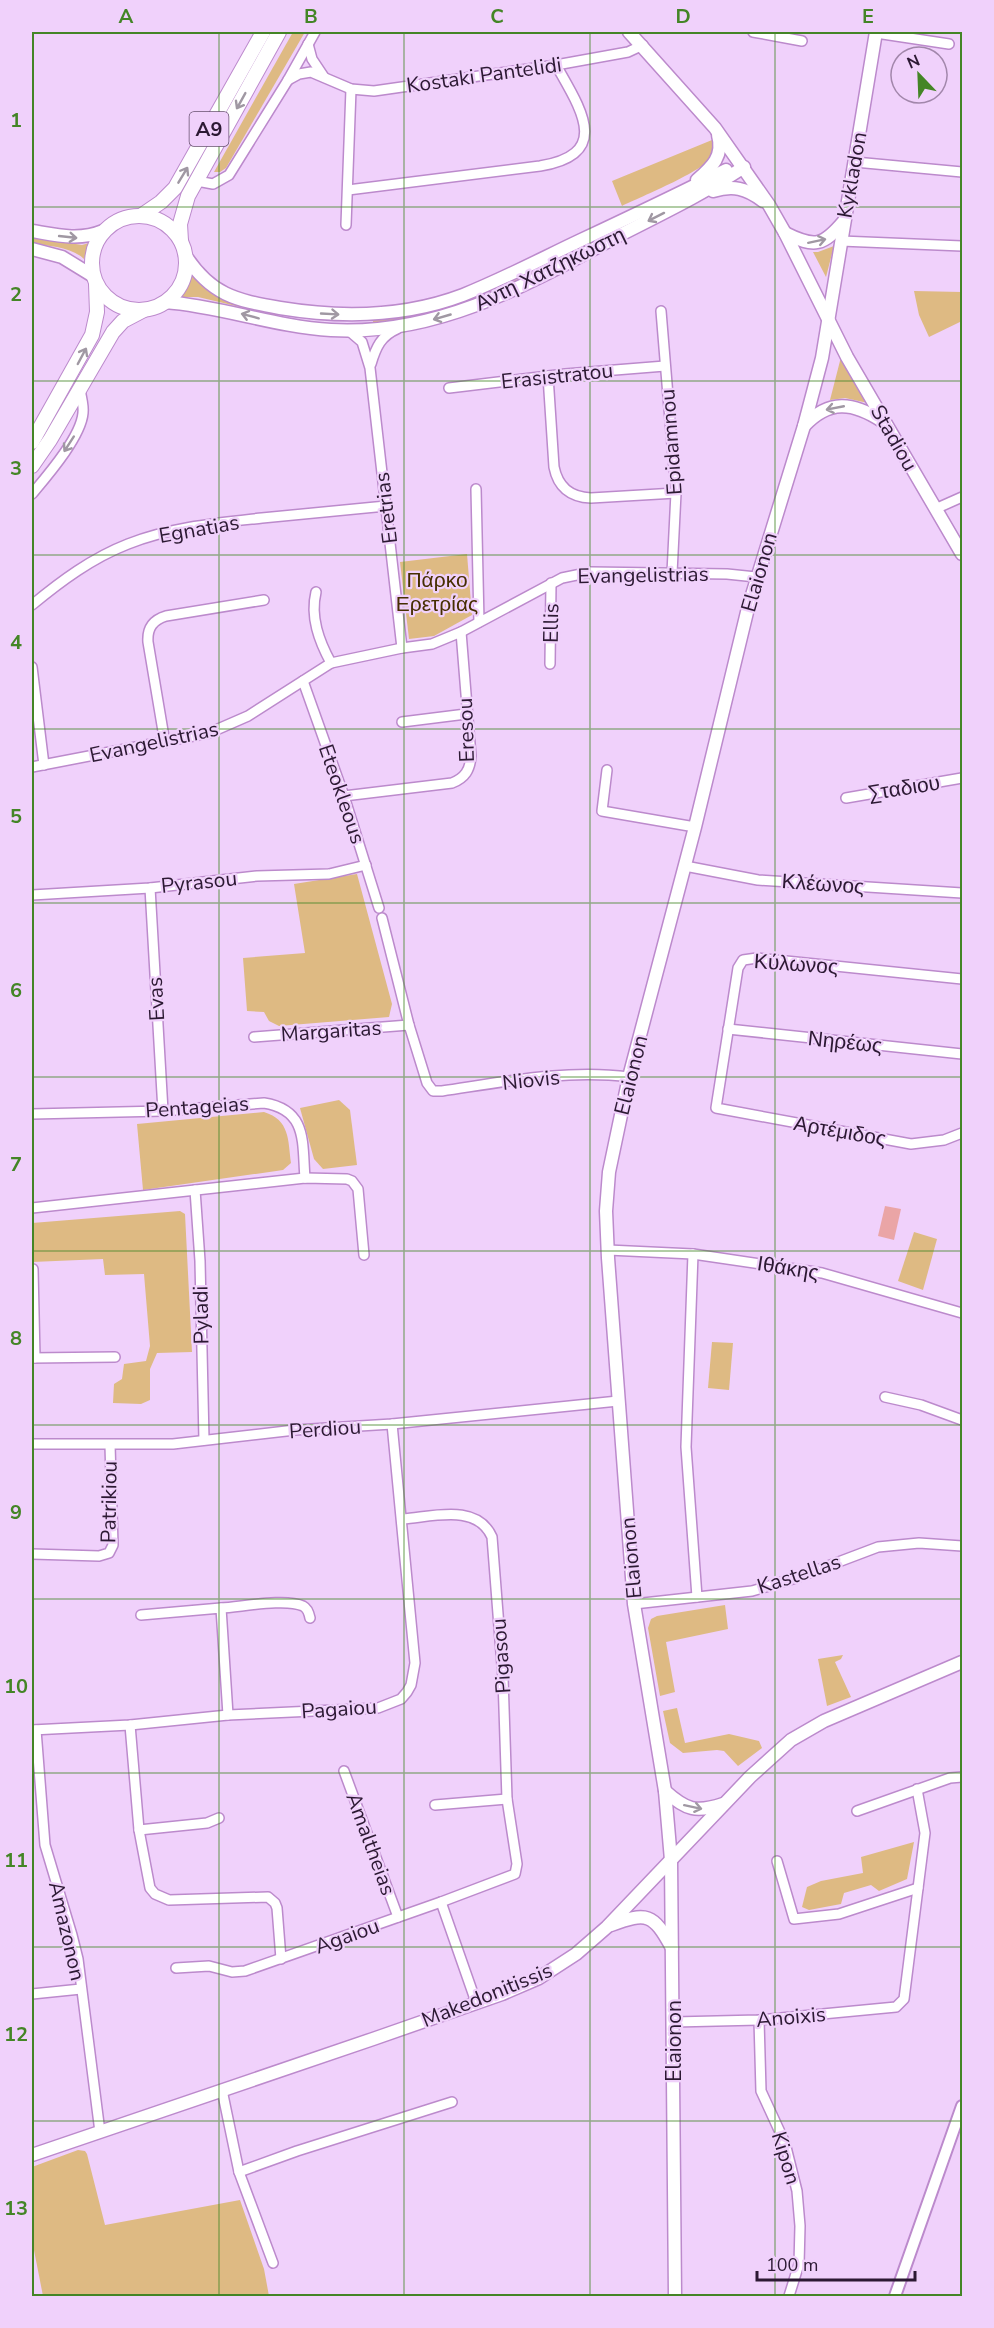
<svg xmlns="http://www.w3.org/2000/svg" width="994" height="2328" font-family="'Nunito Sans',sans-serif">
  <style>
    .green { fill: #deba83 }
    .water { fill: #eaa5a6 }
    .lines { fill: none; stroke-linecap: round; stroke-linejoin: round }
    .minor-casing { stroke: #bc8acc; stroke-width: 12 }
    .tertiary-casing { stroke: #bc8acc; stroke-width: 14 }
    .secondary-casing { stroke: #bc8acc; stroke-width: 15 }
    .primary-casing { stroke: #bc8acc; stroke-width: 16 }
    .minor { stroke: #fff; stroke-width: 9 }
    .tertiary { stroke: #fff; stroke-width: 10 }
    .secondary { stroke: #fff; stroke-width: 12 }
    .primary { stroke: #fff; stroke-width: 14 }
    .oneway { stroke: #a098a3 }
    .grid { fill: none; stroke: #448526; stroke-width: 1.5; stroke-opacity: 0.55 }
    .labels { text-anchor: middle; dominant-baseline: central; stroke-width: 4.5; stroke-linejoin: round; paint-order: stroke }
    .shield { fill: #f0d1fb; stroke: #67506f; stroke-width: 1.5 }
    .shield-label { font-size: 20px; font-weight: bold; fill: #2c1933 }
    .street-label { font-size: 21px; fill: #2c1933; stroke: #f0d1fb }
    .park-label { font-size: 21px; fill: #462e00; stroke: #f0d1fb }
    .neatline { fill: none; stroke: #448526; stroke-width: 2 }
    .grid-label { font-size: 20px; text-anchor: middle; font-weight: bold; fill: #448526 }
  </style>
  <rect width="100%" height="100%" fill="#f0d1fb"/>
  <g class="green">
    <polygon points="293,32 305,32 226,168 220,172 214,172"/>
    <path d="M712 140C714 144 716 148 715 153 710 169 640 197 622 206L612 181Z"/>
    <path d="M32 237 82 245 89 243 84 259C72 247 48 246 32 243Z"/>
    <path d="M589 243 590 245 565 262 451 312 373 325V318C398 314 425 312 450 305 499 292 544 265 589 243Z"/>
    <polygon points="834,246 826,277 813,252 818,252"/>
    <path d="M192 272C212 300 247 303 279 311L278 316 198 297H178L190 281Z"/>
    <polygon points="914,291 962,292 962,321 929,337 919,315"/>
    <polygon points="841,357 868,403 845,398 830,400"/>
    <polygon points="467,554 472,615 434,636 409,639 400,562"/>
    <polygon points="357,874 392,1004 389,1017 279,1026 269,1021 264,1012 247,1011 243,958 305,953 294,884"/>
    <polygon points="339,1100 350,1110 357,1165 323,1169 314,1159 300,1108"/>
    <path d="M264 1112C290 1120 288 1140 291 1163L283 1170 143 1190 137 1124Z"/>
    <polygon points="180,1211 185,1214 192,1352 157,1353 150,1369 150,1400 141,1404 113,1403 114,1384 122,1379 124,1364 146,1361 150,1346 144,1274 105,1275 103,1259 32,1262 32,1223"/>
    <polygon points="914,1232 937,1239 923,1290 898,1281"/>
    <polygon points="712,1342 733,1343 729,1390 708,1388"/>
    <polygon points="725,1605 728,1629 666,1642 675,1692 660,1696 648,1628 651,1619 657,1616"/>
    <polygon points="843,1655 841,1659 835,1662 851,1697 827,1706 818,1659"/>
    <polygon points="677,1708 685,1743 729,1734 759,1741 762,1748 738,1766 724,1751 717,1750 683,1753 670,1743 663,1711"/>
    <polygon points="914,1842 907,1879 879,1891 871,1885 844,1893 841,1904 809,1910 802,1907 807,1887 821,1881 863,1873 861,1857"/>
    <polygon points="78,2150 85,2151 87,2154 105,2225 240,2200 264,2269 269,2296 43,2296 32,2240 32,2167"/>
  </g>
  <polygon class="water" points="885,1206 901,1209 894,1240 878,1236"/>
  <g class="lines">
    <g class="minor-casing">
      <g id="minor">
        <polyline points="753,32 802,41"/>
        <polyline points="876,33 949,44"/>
        <polyline points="308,44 312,59 324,77"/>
        <polyline points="288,80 299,74 311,72 351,89 374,91 556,65 628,52 643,45"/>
        <polyline points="855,162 962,172"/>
        <polyline points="197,181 213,184 229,175 288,80 315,32"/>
        <path d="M348 190 540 166C613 154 580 108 556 65"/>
        <polyline points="346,225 351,89"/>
        <polyline points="841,241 962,246"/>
        <polyline points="661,311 676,493 672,573"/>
        <polyline points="348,330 362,342 370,368 402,648"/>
        <path d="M371 364C376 347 381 336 397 329"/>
        <path d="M548 376 554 467C558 487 570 497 591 498L676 493"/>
        <polyline points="449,388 565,374 665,366"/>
        <polyline points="476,489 479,622"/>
        <path d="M32 494C47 476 81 437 83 413 84 405 81 397 80 389"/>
        <polyline points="935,509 962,497"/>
        <path d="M316 592C310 617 319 641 331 663"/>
        <path d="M32 605C61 581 92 558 128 544 171 527 217 523 262 518 304 514 345 510 386 506"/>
        <polyline points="550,664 551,583"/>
        <polyline points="32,667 44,765"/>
        <polyline points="303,681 344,796 379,908"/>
        <polyline points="402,722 466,714"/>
        <path d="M165 743 148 642C147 628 153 620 166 616L264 600"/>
        <polyline points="32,767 209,733 248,716 331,663 402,648 432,644 461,632 562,578 591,572 727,574 756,577"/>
        <polyline points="607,770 602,811 695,827"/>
        <path d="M344 796 452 783C465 778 470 770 471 756L461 632"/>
        <polyline points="846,798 962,778"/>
        <polyline points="685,866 758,880 962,893"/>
        <polyline points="150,888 163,1111"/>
        <polyline points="32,895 150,888 257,876 329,874 366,865"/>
        <path d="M382 918 409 1025 427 1083 433 1091H442C503 1082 567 1069 629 1077"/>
        <polyline points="962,979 757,958 743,960 738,968 716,1108 911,1144 944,1140 962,1133"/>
        <polyline points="728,1029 962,1054"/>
        <polyline points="254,1037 409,1025"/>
        <path d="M32 1114 163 1111 264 1103C308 1110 302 1143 305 1178"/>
        <polyline points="195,1190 200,1261 204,1440"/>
        <polyline points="32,1208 305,1178 347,1179 352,1181 358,1189 364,1255"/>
        <polyline points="608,1250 693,1254 822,1273 962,1313"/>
        <polyline points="693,1254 686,1447 697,1597"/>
        <polyline points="33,1269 35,1358"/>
        <polyline points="32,1358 115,1357"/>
        <polyline points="885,1397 921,1405 962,1420"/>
        <polyline points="32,1444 173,1444 295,1430 392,1424 618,1401"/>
        <polyline points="32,1554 99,1556 109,1553 113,1545 110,1445"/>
        <polyline points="634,1604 752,1591 796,1578 878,1547 919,1543 962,1546"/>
        <path d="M221 1608C241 1607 285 1598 303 1606 307 1608 309 1613 310 1618"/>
        <polyline points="141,1615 221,1608 228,1715"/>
        <polyline points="130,1725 139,1830 150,1888 155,1894 169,1900 268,1897 275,1903 277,1908 281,1959"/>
        <polyline points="32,1730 130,1725 228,1715 378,1708 401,1699 407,1692 411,1685 415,1663 392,1424"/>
        <polyline points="36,1730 45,1845 72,1935 78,1959 100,2132"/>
        <polyline points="344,1771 398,1917"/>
        <polyline points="435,1805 507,1799"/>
        <polyline points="857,1811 950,1778 962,1777"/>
        <polyline points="139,1830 207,1823 219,1818"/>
        <polyline points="777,1861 794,1919 839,1914 918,1888"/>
        <polyline points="441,1902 476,2002"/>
        <path d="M176 1968 209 1966 232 1972 245 1971 441 1902 515 1874 517 1864 507 1799 503 1678 492 1537C477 1503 432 1517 403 1519"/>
        <polyline points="32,1994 81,1989"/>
        <polyline points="759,2020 761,2091 785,2143 797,2191 800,2226 799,2264 789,2296"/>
        <polyline points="674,2022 759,2020 896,2007 904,1999 925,1833 917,1789"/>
        <polyline points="222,2090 239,2172 273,2263"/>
        <polyline points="239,2172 297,2151 452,2102"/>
      </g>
    </g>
    <g class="tertiary-casing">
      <polyline id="tertiary" points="895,2296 962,2106"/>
    </g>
    <g class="secondary-casing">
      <g id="secondary">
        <polyline points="629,32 715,128 769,205 785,233 847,357 962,554"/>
        <path d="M697 180C712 167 724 156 718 135"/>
        <path d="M713 191C733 185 746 188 763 201"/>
        <path d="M32 231C56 235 79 241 103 231"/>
        <path d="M785 233C815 248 823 246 844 221"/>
        <polyline points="32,249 62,257 93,276"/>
        <path d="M185 255C211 295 235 300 280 308 341 318 405 317 463 295 503 279 541 259 579 241 628 218 677 195 726 170"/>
        <path d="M165 302C221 306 275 327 331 330 436 336 527 285 616 237 659 215 703 194 744 167"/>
        <path d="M804 426C829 399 853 402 882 421"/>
        <path d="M665 1791C686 1810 696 1813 723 1804"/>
        <path d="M611 1925C647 1912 653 1913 672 1948"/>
        <polyline points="32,2155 373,2039 502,1994 539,1978 576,1954 607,1927 750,1777 791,1740 824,1721 962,1662"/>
        <polyline points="675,2296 671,1860 665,1791 634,1604 608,1258 606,1211 609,1172 629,1077 695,827 748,608 804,426 822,358 876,32"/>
      </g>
    </g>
    <g class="primary-casing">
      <g id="primary">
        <polyline points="142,215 161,202 175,188 263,32"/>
        <circle cx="139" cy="263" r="47"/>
        <polyline points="181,241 180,224 188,196 279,32"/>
        <polyline points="32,442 92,335 97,312 96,284"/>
        <polyline points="32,466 50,440 113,332 123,321 144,310"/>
      </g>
    </g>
    <use href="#minor" class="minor"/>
    <use href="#tertiary" class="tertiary"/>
    <use href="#secondary" class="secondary"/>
    <use href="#primary" class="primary"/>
  </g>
  <defs><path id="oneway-shaft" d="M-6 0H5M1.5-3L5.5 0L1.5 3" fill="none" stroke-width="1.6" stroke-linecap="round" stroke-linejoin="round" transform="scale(1.5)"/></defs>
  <g class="oneway">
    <use href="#oneway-shaft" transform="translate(241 101) rotate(119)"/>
    <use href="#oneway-shaft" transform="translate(183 175) rotate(-59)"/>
    <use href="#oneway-shaft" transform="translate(656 217) rotate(153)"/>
    <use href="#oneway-shaft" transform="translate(68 237) rotate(6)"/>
    <use href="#oneway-shaft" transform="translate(817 241) rotate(-12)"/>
    <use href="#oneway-shaft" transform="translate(330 314) rotate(3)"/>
    <use href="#oneway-shaft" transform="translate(250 316) rotate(-165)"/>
    <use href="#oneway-shaft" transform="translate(442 317) rotate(164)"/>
    <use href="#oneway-shaft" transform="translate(82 356) rotate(-62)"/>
    <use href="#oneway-shaft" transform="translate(835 408) rotate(169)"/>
    <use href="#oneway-shaft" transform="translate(69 444) rotate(123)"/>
    <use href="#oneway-shaft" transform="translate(693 1807) rotate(12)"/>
  </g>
  <path class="grid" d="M219 32V2296M404 32V2296M590 32V2296M775 32V2296M32 207H962M32 381H962M32 555H962M32 729H962M32 903H962M32 1077H962M32 1251H962M32 1425H962M32 1599H962M32 1773H962M32 1947H962M32 2121H962"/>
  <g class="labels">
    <rect class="shield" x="189.5" y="112" width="39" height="34" rx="4.5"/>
    <g class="shield-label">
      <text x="209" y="129">A9</text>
    </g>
    <g class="street-label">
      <text transform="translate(484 75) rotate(-8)">Kostaki Pantelidi</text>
      <text transform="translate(852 175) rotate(-80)">Kykladon</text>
      <text transform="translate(550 269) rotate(-26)">Αντη Χατζηκωστη</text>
      <text transform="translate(557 376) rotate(-6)">Erasistratou</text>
      <text transform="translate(894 438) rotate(60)">Stadiou</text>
      <text transform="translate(671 442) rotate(-94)">Epidamnou</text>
      <text transform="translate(386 508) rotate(-97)">Eretrias</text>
      <text transform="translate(199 529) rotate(-10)">Egnatias</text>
      <text transform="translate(759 572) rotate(-74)">Elaionon</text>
      <text transform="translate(643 575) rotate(-1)">Evangelistrias</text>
      <text transform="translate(551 623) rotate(-89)">Ellis</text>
      <text transform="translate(466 730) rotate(-92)">Eresou</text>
      <text transform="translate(154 742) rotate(-12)">Evangelistrias</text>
      <text transform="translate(904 788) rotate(-9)">Σταδιου</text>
      <text transform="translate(342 794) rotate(71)">Eteokleous</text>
      <text transform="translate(199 882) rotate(-6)">Pyrasou</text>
      <text transform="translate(823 884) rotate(4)">Κλέωνος</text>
      <text transform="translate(796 964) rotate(4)">Κύλωνος</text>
      <text transform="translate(156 999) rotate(-93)">Evas</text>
      <text transform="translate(331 1031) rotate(-4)">Margaritas</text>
      <text transform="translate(845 1042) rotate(6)">Νηρέως</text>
      <text transform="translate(631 1075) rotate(-76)">Elaionon</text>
      <text transform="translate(531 1080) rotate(-6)">Niovis</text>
      <text transform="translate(197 1107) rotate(-4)">Pentageias</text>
      <text transform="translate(840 1131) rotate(10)">Αρτέμιδος</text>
      <text transform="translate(788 1268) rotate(9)">Ιθάκης</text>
      <text transform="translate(201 1315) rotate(-91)">Pyladi</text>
      <text transform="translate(325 1429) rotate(-4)">Perdiou</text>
      <text transform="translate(109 1502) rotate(-89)">Patrikiou</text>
      <text transform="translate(631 1558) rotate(-95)">Elaionon</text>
      <text transform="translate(799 1574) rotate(-18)">Kastellas</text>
      <text transform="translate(501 1656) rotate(-94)">Pigasou</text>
      <text transform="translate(339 1709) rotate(-4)">Pagaiou</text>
      <text transform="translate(371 1844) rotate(70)">Amaltheias</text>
      <text transform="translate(67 1931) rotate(77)">Amazonon</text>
      <text transform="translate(347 1936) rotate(-20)">Agaiou</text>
      <text transform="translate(487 1995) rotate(-22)">Makedonitissis</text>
      <text transform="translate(791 2017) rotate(-5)">Anoixis</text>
      <text transform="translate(674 2041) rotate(-90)">Elaionon</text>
      <text transform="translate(786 2158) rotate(73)">Kipon</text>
    </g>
    <g class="park-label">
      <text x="437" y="580">Πάρκο<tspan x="437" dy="24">Ερετρίας</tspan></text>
    </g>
  </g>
  <rect width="994" height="2328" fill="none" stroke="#f0d1fb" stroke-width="66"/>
  <g transform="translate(919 75) rotate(337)"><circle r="28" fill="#f0d1fb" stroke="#a287ab" stroke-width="1.5"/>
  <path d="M0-4.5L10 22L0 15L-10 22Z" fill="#448526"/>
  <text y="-9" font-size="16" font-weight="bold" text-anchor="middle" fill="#2c1933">N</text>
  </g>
  <path d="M757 2271v9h158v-9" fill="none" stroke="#2c1933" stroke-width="3"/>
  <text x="766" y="2271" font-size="18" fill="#2c1933" stroke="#f0d1fb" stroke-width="4.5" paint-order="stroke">100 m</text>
  <rect x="33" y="33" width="928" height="2262" class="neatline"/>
  <g class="grid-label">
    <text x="126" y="23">A</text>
    <text x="311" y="23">B</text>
    <text x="497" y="23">C</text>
    <text x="683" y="23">D</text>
    <text x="868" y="23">E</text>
    <text x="16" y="127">1</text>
    <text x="16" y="301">2</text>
    <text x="16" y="475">3</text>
    <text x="16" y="649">4</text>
    <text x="16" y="823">5</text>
    <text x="16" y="997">6</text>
    <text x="16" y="1171">7</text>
    <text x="16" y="1345">8</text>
    <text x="16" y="1519">9</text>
    <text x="16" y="1693">10</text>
    <text x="16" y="1867">11</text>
    <text x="16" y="2041">12</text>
    <text x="16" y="2215">13</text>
  </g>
</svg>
